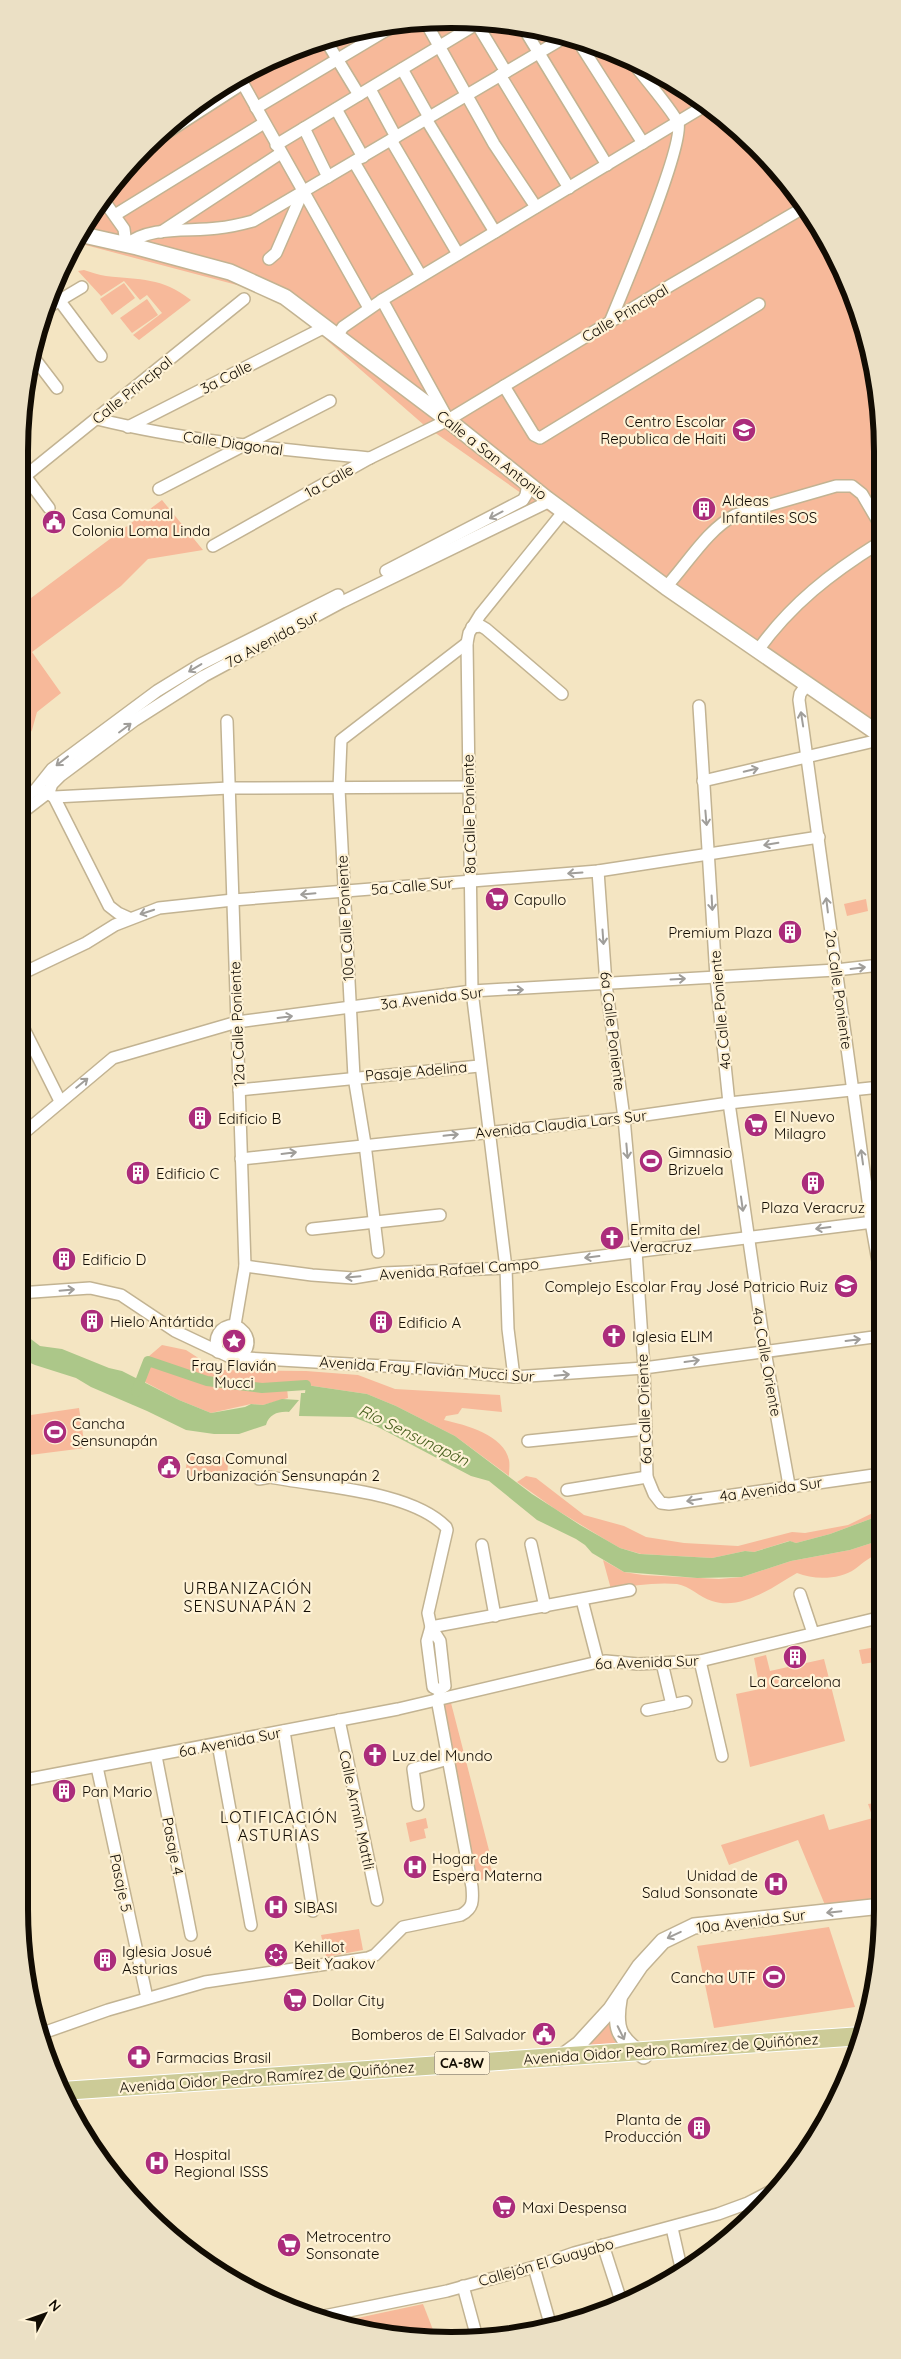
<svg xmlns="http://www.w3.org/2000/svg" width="901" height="2359" font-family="Quicksand,sans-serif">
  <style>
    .green { fill: #f7b99a }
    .water { fill: #acc789 }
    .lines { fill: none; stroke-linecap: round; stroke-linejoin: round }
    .canal { stroke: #acc789; stroke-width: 10 }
    .street-casing { stroke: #c2b392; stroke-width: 14 }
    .secondary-casing { stroke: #c2b392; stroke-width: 18 }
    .primary-casing { stroke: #fff; stroke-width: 20 }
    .street { stroke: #fff; stroke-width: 11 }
    .secondary { stroke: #fff; stroke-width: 15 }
    .primary { stroke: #cccb97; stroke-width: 18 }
    .oneway { stroke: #a09e9a }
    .labels { text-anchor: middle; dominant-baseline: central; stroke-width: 4.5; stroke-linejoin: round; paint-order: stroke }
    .shield { fill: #fef2d6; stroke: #595142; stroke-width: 1 }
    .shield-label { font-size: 14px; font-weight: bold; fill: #120c03 }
    .street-label { font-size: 15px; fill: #120c03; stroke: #fef2d6 }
    .poi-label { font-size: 15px; fill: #120c03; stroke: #fef2d6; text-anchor: start }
    .water-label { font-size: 16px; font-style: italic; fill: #465e1d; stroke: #fef2d6 }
    .neighbourhood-label { font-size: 16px; letter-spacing: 1px; fill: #120c03; stroke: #fef2d6 }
    .rim { fill: none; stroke: #120c03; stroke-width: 6 }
  </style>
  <rect width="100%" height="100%" fill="#f4e5c2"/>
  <g class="green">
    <polygon points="479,20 563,34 690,91 775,166 838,260 879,394 879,745 536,503 528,505 528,498 424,425 275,295 74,242 108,187 166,126 235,76 312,42 394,22"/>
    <path d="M84 270C91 272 99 275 106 276 141 280 161 277 191 300L139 340 133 335 162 313 147 295 140 300 124 281 101 296 78 271Z"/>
    <polygon points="124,283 135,298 112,315 100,299"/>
    <polygon points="147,299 158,315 132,333 120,318"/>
    <polygon points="162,500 203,550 148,559 121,586 32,652 61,693 37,712 32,730 19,752 19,607"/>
    <polygon points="866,899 868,911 847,916 844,904"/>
    <path d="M162 1345 186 1350 217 1370 306 1371 358 1375 395 1389 500 1395 502 1412 462 1408 458 1414 446 1416 444 1420C466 1425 504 1435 509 1460 510 1465 509 1471 509 1476L455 1436 396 1406 367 1394 306 1385 262 1388 207 1381 148 1357Z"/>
    <path d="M149 1364C198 1380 235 1392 287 1388L288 1398 263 1405 251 1404 211 1413 179 1400 143 1381Z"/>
    <polygon points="79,1408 85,1448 30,1455 24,1416"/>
    <polygon points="188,1453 229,1458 226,1481 185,1475"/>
    <polygon points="526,1476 536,1478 584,1515 624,1526 646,1537 684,1543 738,1546 792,1532 805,1533 848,1525 881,1509 881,1515 830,1534 796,1543 789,1541 754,1552 745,1551 712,1558 641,1554 620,1548 606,1540 555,1509 517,1482"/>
    <path d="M881 1540V1552C870 1557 864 1562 855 1569 839 1580 814 1580 797 1573 773 1587 741 1611 712 1601 699 1597 690 1586 677 1584 655 1582 633 1586 611 1589L603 1560 624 1572 643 1575 719 1579 742 1577 791 1561 850 1550Z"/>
    <polygon points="882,1646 882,1661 862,1664 859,1650"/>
    <polygon points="766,1655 770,1671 824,1659 845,1741 750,1767 736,1694 760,1689 754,1658"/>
    <polygon points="450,1699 491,1858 488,1859 494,1877 476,1881 438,1701"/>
    <polygon points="882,1802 882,1898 825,1905 798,1840 729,1865 721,1845 824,1814 829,1830 873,1818 868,1804"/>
    <polygon points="426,1818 428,1828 424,1829 426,1838 410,1842 406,1823"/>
    <polygon points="829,1927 855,2007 714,2028 697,1946"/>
    <polygon points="359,1929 363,1950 326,1957 321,1935"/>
    <polygon points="610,2021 612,2036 617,2045 593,2046 587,2044"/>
    <polygon points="423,2304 435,2335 394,2337 334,2323"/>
  </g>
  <g class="water">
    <path d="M19 1330 40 1346 62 1349 109 1368 122 1371 179 1400 211 1413 245 1407 251 1404 263 1405 282 1399 299 1400 289 1412C279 1411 269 1414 266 1425L239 1434H214L186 1430 147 1411 91 1387 76 1378 35 1365 19 1358Z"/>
    <polygon points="306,1385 367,1394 396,1406 455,1436 532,1494 580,1525 620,1548 640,1554 712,1558 745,1551 754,1552 790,1541 796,1543 830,1534 881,1515 881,1540 850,1550 791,1561 742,1577 697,1578 624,1572 592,1553 585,1545 576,1539 537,1520 489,1481 471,1476 376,1426 353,1417 299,1416 301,1393 305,1393"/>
  </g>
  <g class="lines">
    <polyline class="canal" points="136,1392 148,1361 207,1381 262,1388 306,1385"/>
    <g class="street-casing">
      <g id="street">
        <polyline points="425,21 494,144 536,207"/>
        <polyline points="477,24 506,72"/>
        <polyline points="523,27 607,165"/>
        <polyline points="325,39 359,95"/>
        <polyline points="578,41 643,143"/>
        <polyline points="402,69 429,117"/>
        <polyline points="238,75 369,308"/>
        <polyline points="500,75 569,188"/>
        <polyline points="370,89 396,137"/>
        <polyline points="256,108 400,22"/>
        <polyline points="336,109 363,157"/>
        <polyline points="426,119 495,232"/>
        <polyline points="304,128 328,177"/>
        <polyline points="391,140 458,254"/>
        <polyline points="149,144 242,84"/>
        <polyline points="276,145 483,20"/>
        <polyline points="354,162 421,276"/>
        <polyline points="102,198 124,229 126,245"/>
        <polyline points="115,215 264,123"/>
        <polyline points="161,232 281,153"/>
        <path d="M126 245C150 225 190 232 218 228 230 227 242 224 253 221L567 36"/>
        <polyline points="269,259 276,253 303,191"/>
        <polyline points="59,300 101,356"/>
        <polyline points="382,300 446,416"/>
        <polyline points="45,309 82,287"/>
        <path d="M610 322C622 293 685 144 678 123 675 114 645 78 637 68"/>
        <polyline points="337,336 343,327 382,300 706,105"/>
        <polyline points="31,354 57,388"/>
        <polyline points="504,386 534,435 540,438 759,304"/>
        <path d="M97 419C186 441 278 449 370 458"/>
        <polyline points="128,427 325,327"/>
        <polyline points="19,468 49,508"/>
        <polyline points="19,481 244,299"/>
        <polyline points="159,489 330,401"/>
        <polyline points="213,546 370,458 448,420 671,285 803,208"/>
        <polyline points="386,571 523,500 526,495 528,483"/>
        <path d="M666 587C688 563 707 530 735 515L836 486H852L862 494 879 523"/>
        <polyline points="472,627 481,626 486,629 562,694"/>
        <path d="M758 650C791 604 831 573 879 543"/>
        <polyline points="807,684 800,694 799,700 871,1222 881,1278"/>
        <polyline points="699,706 716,977 729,1103 765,1351 789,1485"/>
        <polyline points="227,721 245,1266 235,1325"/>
        <polyline points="703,781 879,740"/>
        <polyline points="42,790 54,797 229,788 468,787"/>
        <polyline points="54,797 109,906 118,913 129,918"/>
        <polyline points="19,802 36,789 52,769 157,691 201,664 338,595"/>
        <polyline points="19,815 49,792 52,784 60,776 135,720 204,676 342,602 550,501"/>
        <polyline points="598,871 606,984 624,1118 636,1251 644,1368 647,1477 654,1494 661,1503 669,1504 881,1474"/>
        <polyline points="19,975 86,943 115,925 159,908 233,900 598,871 819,837"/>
        <polyline points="19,1019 60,1101"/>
        <polyline points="239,1090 479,1066"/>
        <polyline points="19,1137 113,1058 237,1022 472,991 836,970 880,965"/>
        <polyline points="241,1159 624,1118 729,1103 880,1087"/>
        <polyline points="312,1229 440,1215"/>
        <polyline points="378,1252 365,1144 354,1077 339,789 341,740 467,643"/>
        <polyline points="245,1266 312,1275 353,1278 383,1273 506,1268 881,1221"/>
        <polyline points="19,1293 90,1288 121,1295 175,1331 230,1357 419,1368 514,1377 644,1368 881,1336"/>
        <path d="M218 1352C213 1337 219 1326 235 1325 249 1333 253 1345 240 1357"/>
        <polyline points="514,1377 508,1329 506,1268 472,991 467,643 469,633 480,615 564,511"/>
        <polyline points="528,1441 646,1429"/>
        <path d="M259 1479 270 1477C319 1487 410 1490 446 1527L447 1530 428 1613 431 1627 440 1641 445 1686 439 1690"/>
        <polyline points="567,1490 647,1477"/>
        <polyline points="531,1544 545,1607"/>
        <polyline points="482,1545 495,1616"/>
        <polyline points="800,1594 813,1633"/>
        <polyline points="582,1600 598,1662"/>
        <polyline points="700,1661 722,1756"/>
        <polyline points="662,1663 672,1705"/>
        <polyline points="439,1690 433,1687 427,1641 431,1627 630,1590"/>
        <polyline points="647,1710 686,1702"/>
        <polyline points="339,1720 377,1900"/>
        <polyline points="284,1731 313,1911"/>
        <polyline points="218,1744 251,1925"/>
        <polyline points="156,1756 191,1935"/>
        <polyline points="97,1767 147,1998"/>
        <polyline points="19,1781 398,1709 598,1662 606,1661 638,1664 700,1661 882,1617"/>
        <polyline points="418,1805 413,1769 448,1759"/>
        <path d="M40 2034 108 2010 205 1982 368 1958 375 1955 403 1927 461 1915C474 1908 473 1900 472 1887L437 1699"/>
        <polyline points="794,2169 798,2164"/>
        <polyline points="672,2228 682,2272"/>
        <polyline points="603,2245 622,2304"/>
        <polyline points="534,2267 551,2327"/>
        <polyline points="463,2286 476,2334"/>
        <polyline points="314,2318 447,2291 534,2267 574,2253 718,2214 748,2203 773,2190"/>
      </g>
    </g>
    <g class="secondary-casing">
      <g id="secondary">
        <polyline points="79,234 137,247 230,272 285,297 448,420 547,499 666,587 879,734"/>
        <path d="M619 2000C614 2029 619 2039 644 2056"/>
        <polyline points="560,2058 579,2044 611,2009 640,1966 663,1941 694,1926 882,1906"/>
      </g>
    </g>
    <g class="primary-casing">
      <polyline id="primary" points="62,2091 862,2036"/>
    </g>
    <use href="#street" class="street"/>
    <use href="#secondary" class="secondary"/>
    <use href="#primary" class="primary"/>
  </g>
  <defs><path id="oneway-shaft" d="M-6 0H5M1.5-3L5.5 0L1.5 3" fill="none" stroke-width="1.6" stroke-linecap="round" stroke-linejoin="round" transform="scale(1.25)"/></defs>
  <g class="oneway">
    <use href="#oneway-shaft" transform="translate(496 515) rotate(152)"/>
    <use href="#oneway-shaft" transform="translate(195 668) rotate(149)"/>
    <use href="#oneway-shaft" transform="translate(802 719) rotate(-99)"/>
    <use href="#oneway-shaft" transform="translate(125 728) rotate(-37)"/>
    <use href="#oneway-shaft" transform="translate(62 761) rotate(142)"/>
    <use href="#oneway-shaft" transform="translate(751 770) rotate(-13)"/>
    <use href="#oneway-shaft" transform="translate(706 818) rotate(85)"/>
    <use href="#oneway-shaft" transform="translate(771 844) rotate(171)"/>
    <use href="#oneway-shaft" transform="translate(575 873) rotate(176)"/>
    <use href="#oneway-shaft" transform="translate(308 894) rotate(175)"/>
    <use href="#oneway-shaft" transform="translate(712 903) rotate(87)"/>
    <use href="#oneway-shaft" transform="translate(827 905) rotate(-97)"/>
    <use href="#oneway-shaft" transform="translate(147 912) rotate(162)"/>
    <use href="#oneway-shaft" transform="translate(603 937) rotate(86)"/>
    <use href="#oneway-shaft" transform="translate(858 968) rotate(-7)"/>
    <use href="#oneway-shaft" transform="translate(678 979) rotate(-3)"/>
    <use href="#oneway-shaft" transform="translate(516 990) rotate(-2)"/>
    <use href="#oneway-shaft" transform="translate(285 1017) rotate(-7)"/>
    <use href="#oneway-shaft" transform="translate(82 1083) rotate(-39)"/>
    <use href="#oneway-shaft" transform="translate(451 1135) rotate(-6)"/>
    <use href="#oneway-shaft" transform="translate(627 1151) rotate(85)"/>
    <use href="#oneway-shaft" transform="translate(289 1153) rotate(-7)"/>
    <use href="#oneway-shaft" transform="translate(862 1157) rotate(-98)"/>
    <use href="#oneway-shaft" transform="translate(742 1204) rotate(82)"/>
    <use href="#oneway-shaft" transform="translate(823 1228) rotate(173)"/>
    <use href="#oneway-shaft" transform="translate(592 1257) rotate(173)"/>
    <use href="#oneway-shaft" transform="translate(353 1277) rotate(175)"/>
    <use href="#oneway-shaft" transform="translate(67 1290) rotate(-5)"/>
    <use href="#oneway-shaft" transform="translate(853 1340) rotate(-7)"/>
    <use href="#oneway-shaft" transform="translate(692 1361) rotate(-8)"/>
    <use href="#oneway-shaft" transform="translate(562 1375) rotate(-5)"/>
    <use href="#oneway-shaft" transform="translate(694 1500) rotate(171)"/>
    <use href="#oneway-shaft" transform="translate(834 1912) rotate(174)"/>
    <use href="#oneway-shaft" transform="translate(674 1935) rotate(155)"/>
    <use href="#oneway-shaft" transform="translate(621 2033) rotate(64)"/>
  </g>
  <defs>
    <g id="school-disc" transform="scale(1.25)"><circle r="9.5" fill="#ab2c7b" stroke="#fef2d6"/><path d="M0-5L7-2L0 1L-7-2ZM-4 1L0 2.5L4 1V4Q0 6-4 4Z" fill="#fff"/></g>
    <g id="building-disc" transform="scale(1.25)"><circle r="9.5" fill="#ab2c7b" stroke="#fef2d6"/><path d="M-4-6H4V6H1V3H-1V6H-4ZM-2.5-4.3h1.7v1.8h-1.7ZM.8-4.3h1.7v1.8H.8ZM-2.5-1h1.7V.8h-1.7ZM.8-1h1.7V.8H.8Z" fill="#fff"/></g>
    <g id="civic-disc" transform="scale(1.25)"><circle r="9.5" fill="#ab2c7b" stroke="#fef2d6"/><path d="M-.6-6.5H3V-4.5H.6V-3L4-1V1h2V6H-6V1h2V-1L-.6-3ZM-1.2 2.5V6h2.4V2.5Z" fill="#fff"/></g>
    <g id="supermarket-disc" transform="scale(1.25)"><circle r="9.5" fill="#ab2c7b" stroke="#fef2d6"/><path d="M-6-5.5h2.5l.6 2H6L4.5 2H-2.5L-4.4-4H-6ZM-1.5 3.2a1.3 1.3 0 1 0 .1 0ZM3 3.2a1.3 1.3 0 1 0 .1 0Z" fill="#fff"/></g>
    <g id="stadium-disc" transform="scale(1.25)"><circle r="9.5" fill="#ab2c7b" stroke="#fef2d6"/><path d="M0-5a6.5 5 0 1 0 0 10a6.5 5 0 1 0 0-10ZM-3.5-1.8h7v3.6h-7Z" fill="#fff"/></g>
    <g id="church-disc" transform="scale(1.25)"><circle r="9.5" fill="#ab2c7b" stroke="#fef2d6"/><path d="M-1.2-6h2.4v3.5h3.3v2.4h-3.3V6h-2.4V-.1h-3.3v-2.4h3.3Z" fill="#fff"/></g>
    <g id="sight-disc" transform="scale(1.25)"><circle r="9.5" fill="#ab2c7b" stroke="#fef2d6"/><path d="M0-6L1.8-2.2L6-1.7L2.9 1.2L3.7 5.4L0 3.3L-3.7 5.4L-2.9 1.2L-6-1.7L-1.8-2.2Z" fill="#fff"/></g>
    <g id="hospital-disc" transform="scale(1.25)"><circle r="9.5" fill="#ab2c7b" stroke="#fef2d6"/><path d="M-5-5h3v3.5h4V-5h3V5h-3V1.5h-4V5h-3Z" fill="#fff"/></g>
    <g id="synagogue-disc" transform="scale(1.25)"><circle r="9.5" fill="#ab2c7b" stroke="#fef2d6"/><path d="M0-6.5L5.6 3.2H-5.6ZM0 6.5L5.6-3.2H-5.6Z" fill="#fff"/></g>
    <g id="pharmacy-disc" transform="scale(1.25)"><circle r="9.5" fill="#ab2c7b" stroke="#fef2d6"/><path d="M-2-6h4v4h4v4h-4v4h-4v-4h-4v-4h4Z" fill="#fff"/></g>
  </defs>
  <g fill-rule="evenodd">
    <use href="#school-disc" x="744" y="430"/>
    <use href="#building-disc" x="704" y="509"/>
    <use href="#civic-disc" x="54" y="522"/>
    <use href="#supermarket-disc" x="497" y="899"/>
    <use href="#building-disc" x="790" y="932"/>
    <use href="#building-disc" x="200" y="1118"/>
    <use href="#supermarket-disc" x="756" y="1125"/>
    <use href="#stadium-disc" x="651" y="1161"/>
    <use href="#building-disc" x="138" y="1173"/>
    <use href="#building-disc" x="813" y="1183"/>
    <use href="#church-disc" x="612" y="1238"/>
    <use href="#building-disc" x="64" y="1259"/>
    <use href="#school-disc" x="846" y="1286"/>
    <use href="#building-disc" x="92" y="1321"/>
    <use href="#building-disc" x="381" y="1322"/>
    <use href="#church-disc" x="614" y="1336"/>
    <use href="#sight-disc" x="234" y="1341"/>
    <use href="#stadium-disc" x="55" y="1432"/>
    <use href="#civic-disc" x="169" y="1467"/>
    <use href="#building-disc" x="795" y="1657"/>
    <use href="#church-disc" x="375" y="1755"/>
    <use href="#building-disc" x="64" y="1791"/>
    <use href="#hospital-disc" x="415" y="1867"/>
    <use href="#hospital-disc" x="776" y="1884"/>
    <use href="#hospital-disc" x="276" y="1907"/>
    <use href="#synagogue-disc" x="276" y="1955"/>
    <use href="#building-disc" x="105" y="1960"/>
    <use href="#stadium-disc" x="774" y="1977"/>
    <use href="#supermarket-disc" x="295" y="2000"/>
    <use href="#civic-disc" x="544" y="2034"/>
    <use href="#pharmacy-disc" x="139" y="2057"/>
    <use href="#building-disc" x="699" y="2128"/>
    <use href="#hospital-disc" x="157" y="2163"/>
    <use href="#supermarket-disc" x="504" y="2207"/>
    <use href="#supermarket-disc" x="289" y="2245"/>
  </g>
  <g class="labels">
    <rect class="shield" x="434.5" y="2051.5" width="55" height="23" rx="4"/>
    <g class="shield-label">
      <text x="462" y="2063">CA-8W</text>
    </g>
    <g class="street-label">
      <text transform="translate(625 313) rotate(-31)">Calle Principal</text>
      <text transform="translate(226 377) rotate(-27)">3a Calle</text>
      <text transform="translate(132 390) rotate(-39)">Calle Principal</text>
      <text transform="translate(233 443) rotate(8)">Calle Diagonal</text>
      <text transform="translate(492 455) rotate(38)">Calle a San Antonio</text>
      <text transform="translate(329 481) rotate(-29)">1a Calle</text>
      <text transform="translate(272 639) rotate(-28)">7a Avenida Sur</text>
      <text transform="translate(469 814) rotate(-91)">8a Calle Poniente</text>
      <text transform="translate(412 886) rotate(-5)">5a Calle Sur</text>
      <text transform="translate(345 918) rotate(-93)">10a Calle Poniente</text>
      <text transform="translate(839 990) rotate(82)">2a Calle Poniente</text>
      <text transform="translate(432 998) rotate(-7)">3a Avenida Sur</text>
      <text transform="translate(720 1010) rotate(-95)">4a Calle Poniente</text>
      <text transform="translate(237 1024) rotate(-92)">12a Calle Poniente</text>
      <text transform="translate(613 1031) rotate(83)">6a Calle Poniente</text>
      <text transform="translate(416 1071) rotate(-5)">Pasaje Adelina</text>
      <text transform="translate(561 1124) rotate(-6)">Avenida Claudia Lars Sur</text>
      <text transform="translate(459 1269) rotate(-4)">Avenida Rafael Campo</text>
      <text transform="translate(767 1362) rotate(80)">4a Calle Oriente</text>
      <text transform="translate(427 1369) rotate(4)">Avenida Fray Flavián Mucci Sur</text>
      <text transform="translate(644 1409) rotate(-92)">6a Calle Oriente</text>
      <text transform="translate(771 1489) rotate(-8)">4a Avenida Sur</text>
      <text transform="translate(647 1662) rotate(-2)">6a Avenida Sur</text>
      <text transform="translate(230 1742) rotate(-11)">6a Avenida Sur</text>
      <text transform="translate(357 1810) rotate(78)">Calle Armín Mattli</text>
      <text transform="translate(173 1846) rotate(79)">Pasaje 4</text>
      <text transform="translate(121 1883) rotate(78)">Pasaje 5</text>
      <text transform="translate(751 1921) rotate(-7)">10a Avenida Sur</text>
      <text transform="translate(671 2049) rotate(-4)">Avenida Oidor Pedro Ramírez de Quiñónez</text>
      <text transform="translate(267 2077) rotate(-4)">Avenida Oidor Pedro Ramírez de Quiñónez</text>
      <text transform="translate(546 2262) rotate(-16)">Callejón El Guayabo</text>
    </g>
    <g class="poi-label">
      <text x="726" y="421" text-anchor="end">Centro Escolar<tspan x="726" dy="17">Republica de Haiti</tspan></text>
      <text x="722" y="500">Aldeas<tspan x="722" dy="17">Infantiles SOS</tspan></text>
      <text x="72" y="513">Casa Comunal<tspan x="72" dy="17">Colonia Loma Linda</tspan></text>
      <text x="514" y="899">Capullo</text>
      <text x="772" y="932" text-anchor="end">Premium Plaza</text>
      <text x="774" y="1116">El Nuevo<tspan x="774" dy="17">Milagro</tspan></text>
      <text x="218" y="1118">Edificio B</text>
      <text x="668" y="1152">Gimnasio<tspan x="668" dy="17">Brizuela</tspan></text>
      <text x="156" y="1173">Edificio C</text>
      <text x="813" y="1207" text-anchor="middle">Plaza Veracruz</text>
      <text x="630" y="1229">Ermita del<tspan x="630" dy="17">Veracruz</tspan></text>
      <text x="82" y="1259">Edificio D</text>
      <text x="828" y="1286" text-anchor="end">Complejo Escolar Fray José Patricio Ruiz</text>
      <text x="110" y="1321">Hielo Antártida</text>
      <text x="398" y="1322">Edificio A</text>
      <text x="632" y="1336">Iglesia ELIM</text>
      <text x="234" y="1365" text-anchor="middle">Fray Flavián<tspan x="234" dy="17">Mucci</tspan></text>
      <text x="72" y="1423">Cancha<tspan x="72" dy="17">Sensunapán</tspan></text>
      <text x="186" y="1458">Casa Comunal<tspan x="186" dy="17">Urbanización Sensunapán 2</tspan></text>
      <text x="795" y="1681" text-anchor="middle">La Carcelona</text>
      <text x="392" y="1755">Luz del Mundo</text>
      <text x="82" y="1791">Pan Mario</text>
      <text x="432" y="1858">Hogar de<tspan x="432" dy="17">Espera Materna</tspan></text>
      <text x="758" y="1875" text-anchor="end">Unidad de<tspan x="758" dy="17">Salud Sonsonate</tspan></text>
      <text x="294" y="1907">SIBASI</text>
      <text x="294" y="1946">Kehillot<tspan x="294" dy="17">Beit Yaakov</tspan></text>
      <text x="122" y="1951">Iglesia Josué<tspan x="122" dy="17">Asturias</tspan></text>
      <text x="756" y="1977" text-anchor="end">Cancha UTF</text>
      <text x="312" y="2000">Dollar City</text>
      <text x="526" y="2034" text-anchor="end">Bomberos de El Salvador</text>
      <text x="156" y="2057">Farmacias Brasil</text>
      <text x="682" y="2119" text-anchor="end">Planta de<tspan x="682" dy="17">Producción</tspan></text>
      <text x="174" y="2154">Hospital<tspan x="174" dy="17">Regional ISSS</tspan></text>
      <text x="522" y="2207">Maxi Despensa</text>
      <text x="306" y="2236">Metrocentro<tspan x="306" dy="17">Sonsonate</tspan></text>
    </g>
    <g class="water-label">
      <text transform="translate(414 1435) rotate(26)">Río Sensunapán</text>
    </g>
    <g class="neighbourhood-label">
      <text x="248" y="1588">URBANIZACIÓN<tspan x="248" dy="18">SENSUNAPÁN 2</tspan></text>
      <text x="279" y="1817">LOTIFICACIÓN<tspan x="279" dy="18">ASTURIAS</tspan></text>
    </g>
  </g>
  <path d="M0 0H901V2359H0ZM451 28H451A423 423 0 0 1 874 451V1909A423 423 0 0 1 451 2332H451A423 423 0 0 1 28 1909V451A423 423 0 0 1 451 28Z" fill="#ebe0c5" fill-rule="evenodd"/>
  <path class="rim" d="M451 28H451A423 423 0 0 1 874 451V1909A423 423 0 0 1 451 2332H451A423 423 0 0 1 28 1909V451A423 423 0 0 1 451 28Z"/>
  <g transform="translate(45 2314) rotate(49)" stroke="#fef2d6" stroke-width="4" paint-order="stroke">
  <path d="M0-4L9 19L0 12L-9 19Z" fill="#120c03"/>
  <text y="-8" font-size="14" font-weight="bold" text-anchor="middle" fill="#120c03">N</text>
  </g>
</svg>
